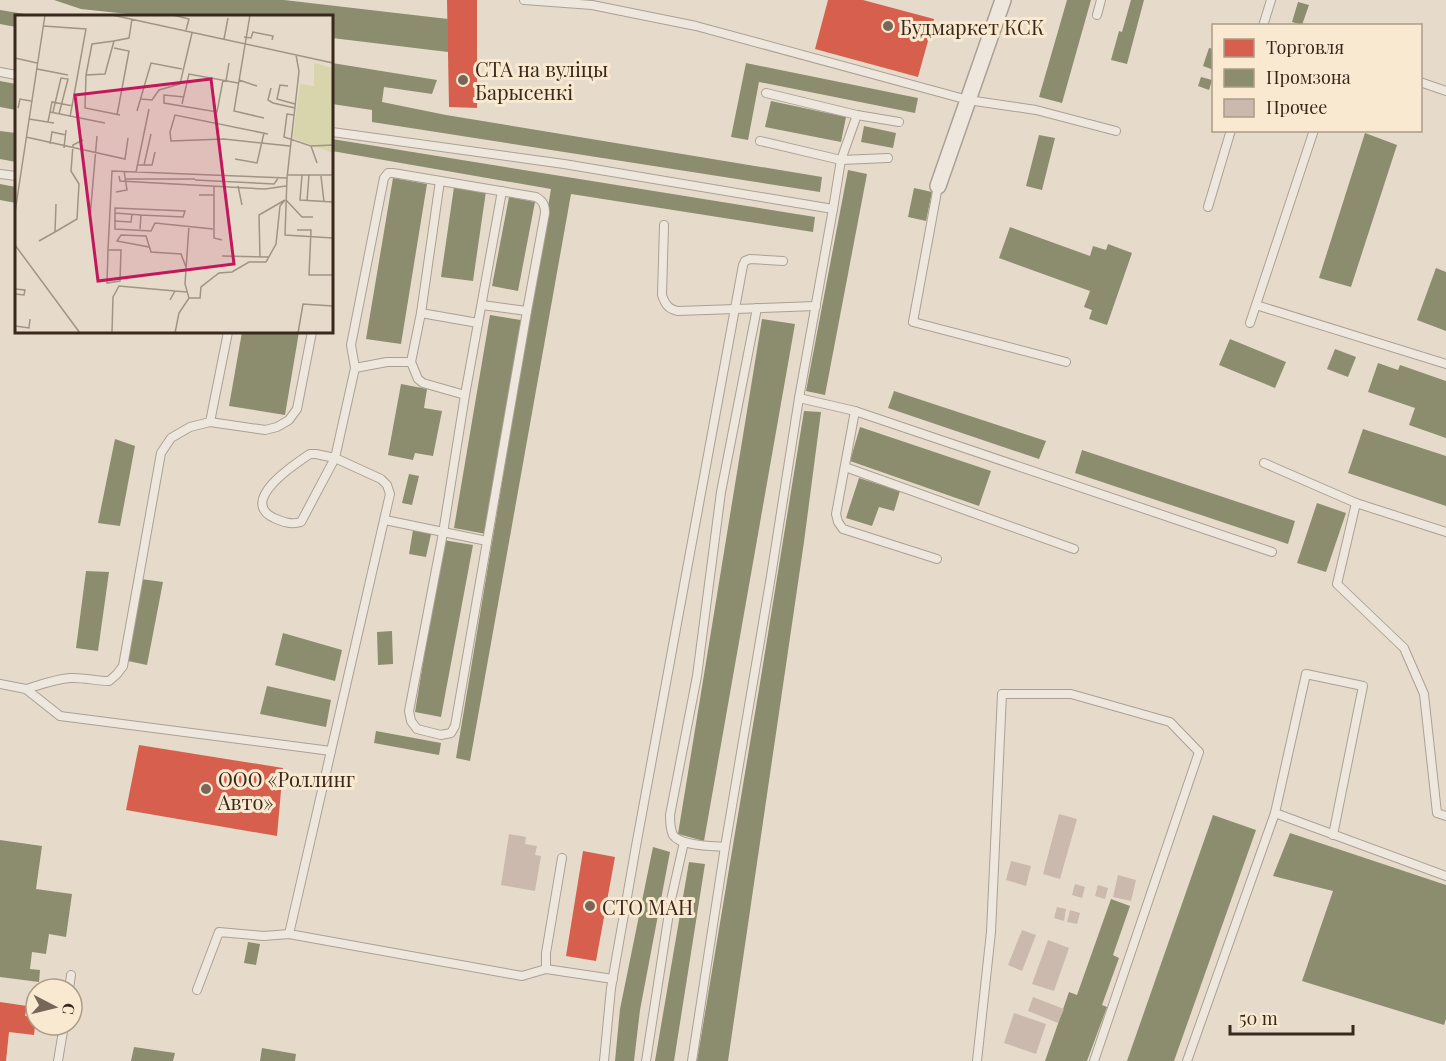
<svg xmlns="http://www.w3.org/2000/svg" width="1446" height="1061" font-family="'Playfair Display',serif">
  <style>
    .shops { fill: #d6604d }
    .industry { fill: #8c8c6e }
    .building { fill: #cab9ac }
    .lines { fill: none; stroke-linecap: round; stroke-linejoin: round }
    .lane-casing { stroke: #aba094; stroke-width: 10 }
    .street-casing { stroke: #aba094; stroke-width: 18 }
    .lane { stroke: #ede7dd; stroke-width: 8 }
    .street { stroke: #ede7dd; stroke-width: 15 }
    .poi-dot { fill: #766759; stroke: #f8e9d0; stroke-width: 2 }
    .labels { text-anchor: middle; dominant-baseline: central; stroke-width: 6; stroke-linejoin: round; paint-order: stroke }
    .poi-label { font-size: 20px; fill: #39281c; stroke: #f8e9d0; text-anchor: start }
    .inset-road { fill: none; stroke: #a19385; stroke-width: 1.5 }
    .view { fill: #c2185b; fill-opacity: 0.15; stroke: #c2185b; stroke-width: 3 }
    .inset-edge { fill: none; stroke: #39281c; stroke-width: 3 }
  </style>
  <rect width="100%" height="100%" fill="#e6dbcb"/>
  <g class="shops">
    <polygon points="447,0 477,0 477,108 449,107"/>
    <polygon points="828,0 863,0 934,19 918,77 815,49"/>
    <polygon points="139,745 283,768 277,836 126,810"/>
    <polygon points="583,851 615,857 596,961 566,956"/>
    <polygon points="0,1002 27,1006 25,1016 36,1017 34,1035 9,1032 6,1061 0,1061"/>
  </g>
  <g class="industry">
    <polygon points="54,0 284,0 448,19 448,52 332,38 332,16 147,16 81,9"/>
    <polygon points="1067,0 1091,0 1062,103 1039,97"/>
    <polygon points="1131,0 1144,0 1127,64 1111,60 1119,31 1122,32"/>
    <polygon points="1298,2 1309,5 1302,25 1292,22"/>
    <polygon points="0,10 31,15 31,16 16,16 16,27 0,24"/>
    <polygon points="1209,48 1214,49 1214,70 1203,66"/>
    <polygon points="332,63 437,80 432,94 384,87 382,102 446,115 822,177 820,192 372,122 372,110 332,104"/>
    <polygon points="746,63 918,98 915,113 759,82 748,140 731,137"/>
    <polygon points="1201,77 1212,80 1209,90 1198,86"/>
    <polygon points="0,81 16,84 16,110 0,107"/>
    <polygon points="771,101 846,117 841,142 765,127"/>
    <polygon points="864,126 896,133 893,148 861,142"/>
    <polygon points="0,131 16,133 16,162 0,159"/>
    <polygon points="1365,133 1397,145 1351,287 1319,278"/>
    <polygon points="1039,135 1055,138 1042,190 1026,186"/>
    <polygon points="332,139 815,217 813,232 571,194 470,761 456,758 551,189 332,151"/>
    <polygon points="848,170 867,174 825,395 806,391"/>
    <polygon points="393,178 427,184 401,344 366,339"/>
    <polygon points="0,184 16,187 16,203 0,200"/>
    <polygon points="454,187 486,191 473,281 441,277"/>
    <polygon points="914,188 932,192 926,221 908,217"/>
    <polygon points="509,197 535,202 518,291 492,286"/>
    <polygon points="1010,227 1090,256 1093,246 1106,250 1108,244 1132,253 1107,325 1089,319 1092,310 1084,307 1090,291 999,258"/>
    <polygon points="1436,268 1446,272 1446,331 1417,320"/>
    <polygon points="490,315 521,320 486,534 454,528"/>
    <polygon points="762,319 795,324 704,841 678,834"/>
    <polygon points="242,332 299,332 285,415 229,406"/>
    <polygon points="1230,339 1286,362 1275,388 1219,365"/>
    <polygon points="1335,349 1356,357 1348,377 1327,369"/>
    <polygon points="1378,363 1398,370 1400,365 1446,381 1446,438 1409,425 1415,408 1368,392"/>
    <polygon points="401,384 427,389 424,408 442,411 433,456 415,453 413,460 388,455"/>
    <polygon points="894,391 1046,441 1039,459 888,408"/>
    <polygon points="804,411 821,412 804,542 728,1061 697,1061 761,677"/>
    <polygon points="860,427 991,471 979,506 850,461"/>
    <polygon points="1363,429 1446,456 1446,506 1348,473"/>
    <polygon points="115,439 135,446 120,526 98,523"/>
    <polygon points="1082,450 1295,521 1288,544 1075,473"/>
    <polygon points="409,474 419,476 412,505 402,503"/>
    <polygon points="859,478 900,491 894,511 879,507 872,526 846,518"/>
    <polygon points="1317,503 1346,513 1326,572 1297,563"/>
    <polygon points="413,530 431,534 426,557 409,554"/>
    <polygon points="443,540 473,545 441,717 415,712"/>
    <polygon points="86,571 109,572 98,651 76,648"/>
    <polygon points="141,579 163,582 147,665 128,661"/>
    <polygon points="392,631 393,664 378,665 377,632"/>
    <polygon points="283,633 342,650 335,681 275,665"/>
    <polygon points="267,686 331,700 326,727 260,714"/>
    <polygon points="376,731 441,743 439,755 374,743"/>
    <polygon points="1213,815 1256,830 1174,1061 1127,1061"/>
    <polygon points="1290,833 1446,885 1446,1019 1444,1025 1302,981 1333,891 1273,876"/>
    <polygon points="0,840 42,846 36,889 72,894 66,937 49,934 46,954 32,952 30,969 40,970 39,982 0,977"/>
    <polygon points="653,847 670,852 640,1010 634,1061 615,1061 620,1009"/>
    <polygon points="689,862 705,864 674,1061 655,1061"/>
    <polygon points="1111,899 1130,906 1113,955 1119,958 1102,1005 1107,1007 1087,1061 1045,1061 1069,992 1077,995"/>
    <polygon points="248,942 260,944 256,965 244,963"/>
    <polygon points="134,1047 175,1053 173,1061 131,1061"/>
    <polygon points="262,1048 296,1054 295,1061 260,1061"/>
  </g>
  <g class="building">
    <polygon points="1059,814 1077,819 1060,879 1043,874"/>
    <polygon points="509,834 526,837 525,844 537,846 535,855 541,856 535,891 501,885"/>
    <polygon points="1011,861 1031,866 1026,886 1006,880"/>
    <polygon points="1118,875 1136,880 1131,901 1113,897"/>
    <polygon points="1075,884 1085,887 1082,898 1072,895"/>
    <polygon points="1098,885 1108,888 1105,899 1095,896"/>
    <polygon points="1057,907 1066,909 1064,921 1054,918"/>
    <polygon points="1070,910 1080,913 1077,924 1067,922"/>
    <polygon points="1022,930 1036,935 1022,971 1008,965"/>
    <polygon points="1048,940 1069,948 1054,991 1032,984"/>
    <polygon points="1033,997 1064,1009 1058,1023 1028,1011"/>
    <polygon points="1014,1013 1046,1024 1036,1054 1004,1043"/>
  </g>
  <g class="lines">
    <g class="lane-casing">
      <g id="lane">
        <polyline points="524,0 592,5 696,26 968,100 1036,110 1116,131"/>
        <polyline points="1097,15 1101,0"/>
        <polyline points="1263,26 1271,0"/>
        <polyline points="0,72 16,75"/>
        <polyline points="1420,82 1446,91"/>
        <polyline points="766,93 857,115 899,122"/>
        <polyline points="332,132 564,164 833,209 799,398 771,576 725,847 692,1061"/>
        <polyline points="760,141 841,160 888,158"/>
        <polyline points="0,174 16,176"/>
        <polyline points="440,181 421,313 478,323"/>
        <polyline points="938,186 913,322 1066,362"/>
        <polyline points="1208,207 1231,130"/>
        <polyline points="833,209 841,160 857,115"/>
        <path d="M664 225 662 295C665 304 668 309 678 311L816 306"/>
        <polyline points="482,305 527,311"/>
        <polyline points="1256,305 1446,364"/>
        <polyline points="1250,323 1314,130"/>
        <polyline points="411,362 421,313"/>
        <polyline points="465,395 502,191"/>
        <polyline points="799,398 855,411 1272,552"/>
        <polyline points="855,411 836,514 838,522 843,529 937,559"/>
        <polyline points="210,422 228,332"/>
        <path d="M310 454H316L335 458 301 522C291 525 283 522 274 518 238 501 295 464 310 454Z"/>
        <polyline points="1264,463 1356,503 1446,532"/>
        <polyline points="845,467 1074,549"/>
        <polyline points="1356,503 1337,584 1404,648 1424,694 1437,813 1446,816"/>
        <polyline points="385,520 487,541"/>
        <polyline points="0,684 26,689 60,716 331,751"/>
        <path d="M26 689C40 685 55 679 70 678 83 677 96 681 109 681L117 674 123 666 161 453 171 438 190 427 210 422 265 430 277 427 289 420 297 409 312 332"/>
        <polyline points="1275,813 1446,876"/>
        <path d="M725 847C712 846 680 846 673 835 670 829 670 822 670 815L697 676 721 492 757 308"/>
        <polyline points="562,858 546,953 546,969 613,979"/>
        <path d="M289 934 390 494 387 485 381 479 335 458 355 368 351 345 384 178 388 173H393L536 197C543 201 545 205 545 213L527 311 455 726 451 733 441 735 417 729 411 721 409 711 443 533 465 395 423 383 418 379 411 362H387L355 368"/>
        <polyline points="69,989 71,975"/>
        <polyline points="197,990 219,932 264,936 289,934 522,976 546,969"/>
        <polyline points="58,1061 64,1025"/>
        <polyline points="604,1061 611,988 636,846 743,265 745,261 750,259 783,261"/>
        <polyline points="646,1061 671,900 684,842"/>
        <polyline points="977,1061 991,932 1002,694 1071,694 1170,722 1199,752 1094,1061"/>
        <polyline points="1187,1061 1275,813 1306,674 1363,686 1333,835"/>
      </g>
    </g>
    <g class="street-casing">
      <polyline id="street" points="938,186 1003,0"/>
    </g>
    <use href="#lane" class="lane"/>
    <use href="#street" class="street"/>
  </g>
  <g class="poi-dot">
    <circle cx="888" cy="26" r="6"/>
    <circle cx="463" cy="80" r="6"/>
    <circle cx="206" cy="789" r="6"/>
    <circle cx="590" cy="906" r="6"/>
  </g>
  <g class="labels">
    <g class="poi-label">
      <text x="900" y="26">Будмаркет КСК</text>
      <text x="475" y="68">СТА на вуліцы<tspan x="475" dy="23">Барысенкі</tspan></text>
      <text x="218" y="778">ООО «Роллинг<tspan x="218" dy="23">Авто»</tspan></text>
      <text x="602" y="906">СТО МАН</text>
    </g>
  </g>
  <g transform="translate(15 15)">
    <rect width="318" height="318" fill="#e6dbcb"/>
    <path d="M299 48 318 53V138L278 123 285 69 299 71Z" fill="#d8d4ac"/>
    <path class="inset-road" d="M97 0 318 48M158 0 174 4 171 15M235 0 219 96 249 103M28 11 71 14 55 102M229 22 236 23 238 17 258 21 257 25M209 24 213 3M99 33 114 36 102 100M281 40 284 56 272 163 270 220 318 223M0 43 22 48M22 54 53 60M71 60 77 29 99 26M224 65 242 71M211 66 214 48M273 71 265 70 262 84 280 89M256 73 253 85 258 88 280 93M169 82 149 80V88L202 97 208 65M126 84 137 85 144 75 165 69 177 18M167 89 174 59 223 68M3 93 5 84 16 86M122 96 136 48 167 54M35 97 90 108M38 97 46 63 53 64 44 99M105 100 70 93 71 60 90 59 99 26 114 23 117 4M279 100 272 99 269 122 296 131 302 148M14 104 39 108M33 107 37 87 58 91M253 119 160 100 155 117 156 126 209 124 275 131M11 122 110 144 113 123M35 129 37 117 51 120M296 131 318 130M49 133 51 115M220 144 242 148 249 118M122 150H137L140 137M129 150 136 119M121 157 134 94M272 160H318M287 160 285 185 318 187M104 161 105 166 250 174 271 171M306 161 309 187M110 164H180M180 165 259 169 264 162M223 171 227 190M101 177 112 175 109 156M184 180H199V172M199 180V223L207 225M271 185 287 202H298M292 186 294 160M0 197 30 0M100 198 126 200M75 202 82 121M99 206 116 207 117 199M125 214 126 200 168 202 170 196 100 193V214L136 216 140 208 198 214M282 215H296L294 260H318M40 217 62 204 64 169 56 156 58 130 68 125M24 226 40 217 41 189M0 230 65 318M134 232 102 226 106 220 131 221 136 237 166 239 171 252M93 235H106L105 266 92 268 93 235 97 156 272 163M207 241 254 242M245 242 244 200 270 185M0 274 10 275 9 280 0 279M174 283H185L186 272 204 258 217 257 234 247H251L261 229 265 191 270 185M155 285 160 276 172 277M0 311 14 313 15 304M97 318 98 282 104 271 160 276M160 318 164 298 174 283 170 269 174 211M283 318 288 289 318 291"/>
    <path class="view" d="M196 64 219 249 83 266 60 80Z"/>
    <rect width="318" height="318" class="inset-edge"/>
  </g>
  <rect x="1212" y="24" width="210" height="108" fill="#f8e9d0" stroke="#ac9c88" stroke-width="1.5"/>
  <rect x="1224" y="39" width="30" height="18" fill="#d6604d" stroke="#ac9c88" stroke-width="1.5"/>
  <text x="1266" y="54" font-size="18" fill="#39281c">Торговля</text>
  <rect x="1224" y="69" width="30" height="18" fill="#8c8c6e" stroke="#ac9c88" stroke-width="1.5"/>
  <text x="1266" y="84" font-size="18" fill="#39281c">Промзона</text>
  <rect x="1224" y="99" width="30" height="18" fill="#cab9ac" stroke="#ac9c88" stroke-width="1.5"/>
  <text x="1266" y="114" font-size="18" fill="#39281c">Прочее</text>
  <g transform="translate(54 1007) rotate(97)"><circle r="28" fill="#f8e9d0" stroke="#ac9c88" stroke-width="1.5"/>
  <path d="M0-4.5L10 22L0 15L-10 22Z" fill="#766759"/>
  <text y="-9" font-size="16" font-weight="bold" text-anchor="middle" fill="#39281c">С</text>
  </g>
  <path d="M1230 1025v9h123v-9" fill="none" stroke="#39281c" stroke-width="3"/>
  <text x="1239" y="1025" font-size="18" fill="#39281c" stroke="#f8e9d0" stroke-width="4.5" paint-order="stroke">50 m</text>
</svg>
